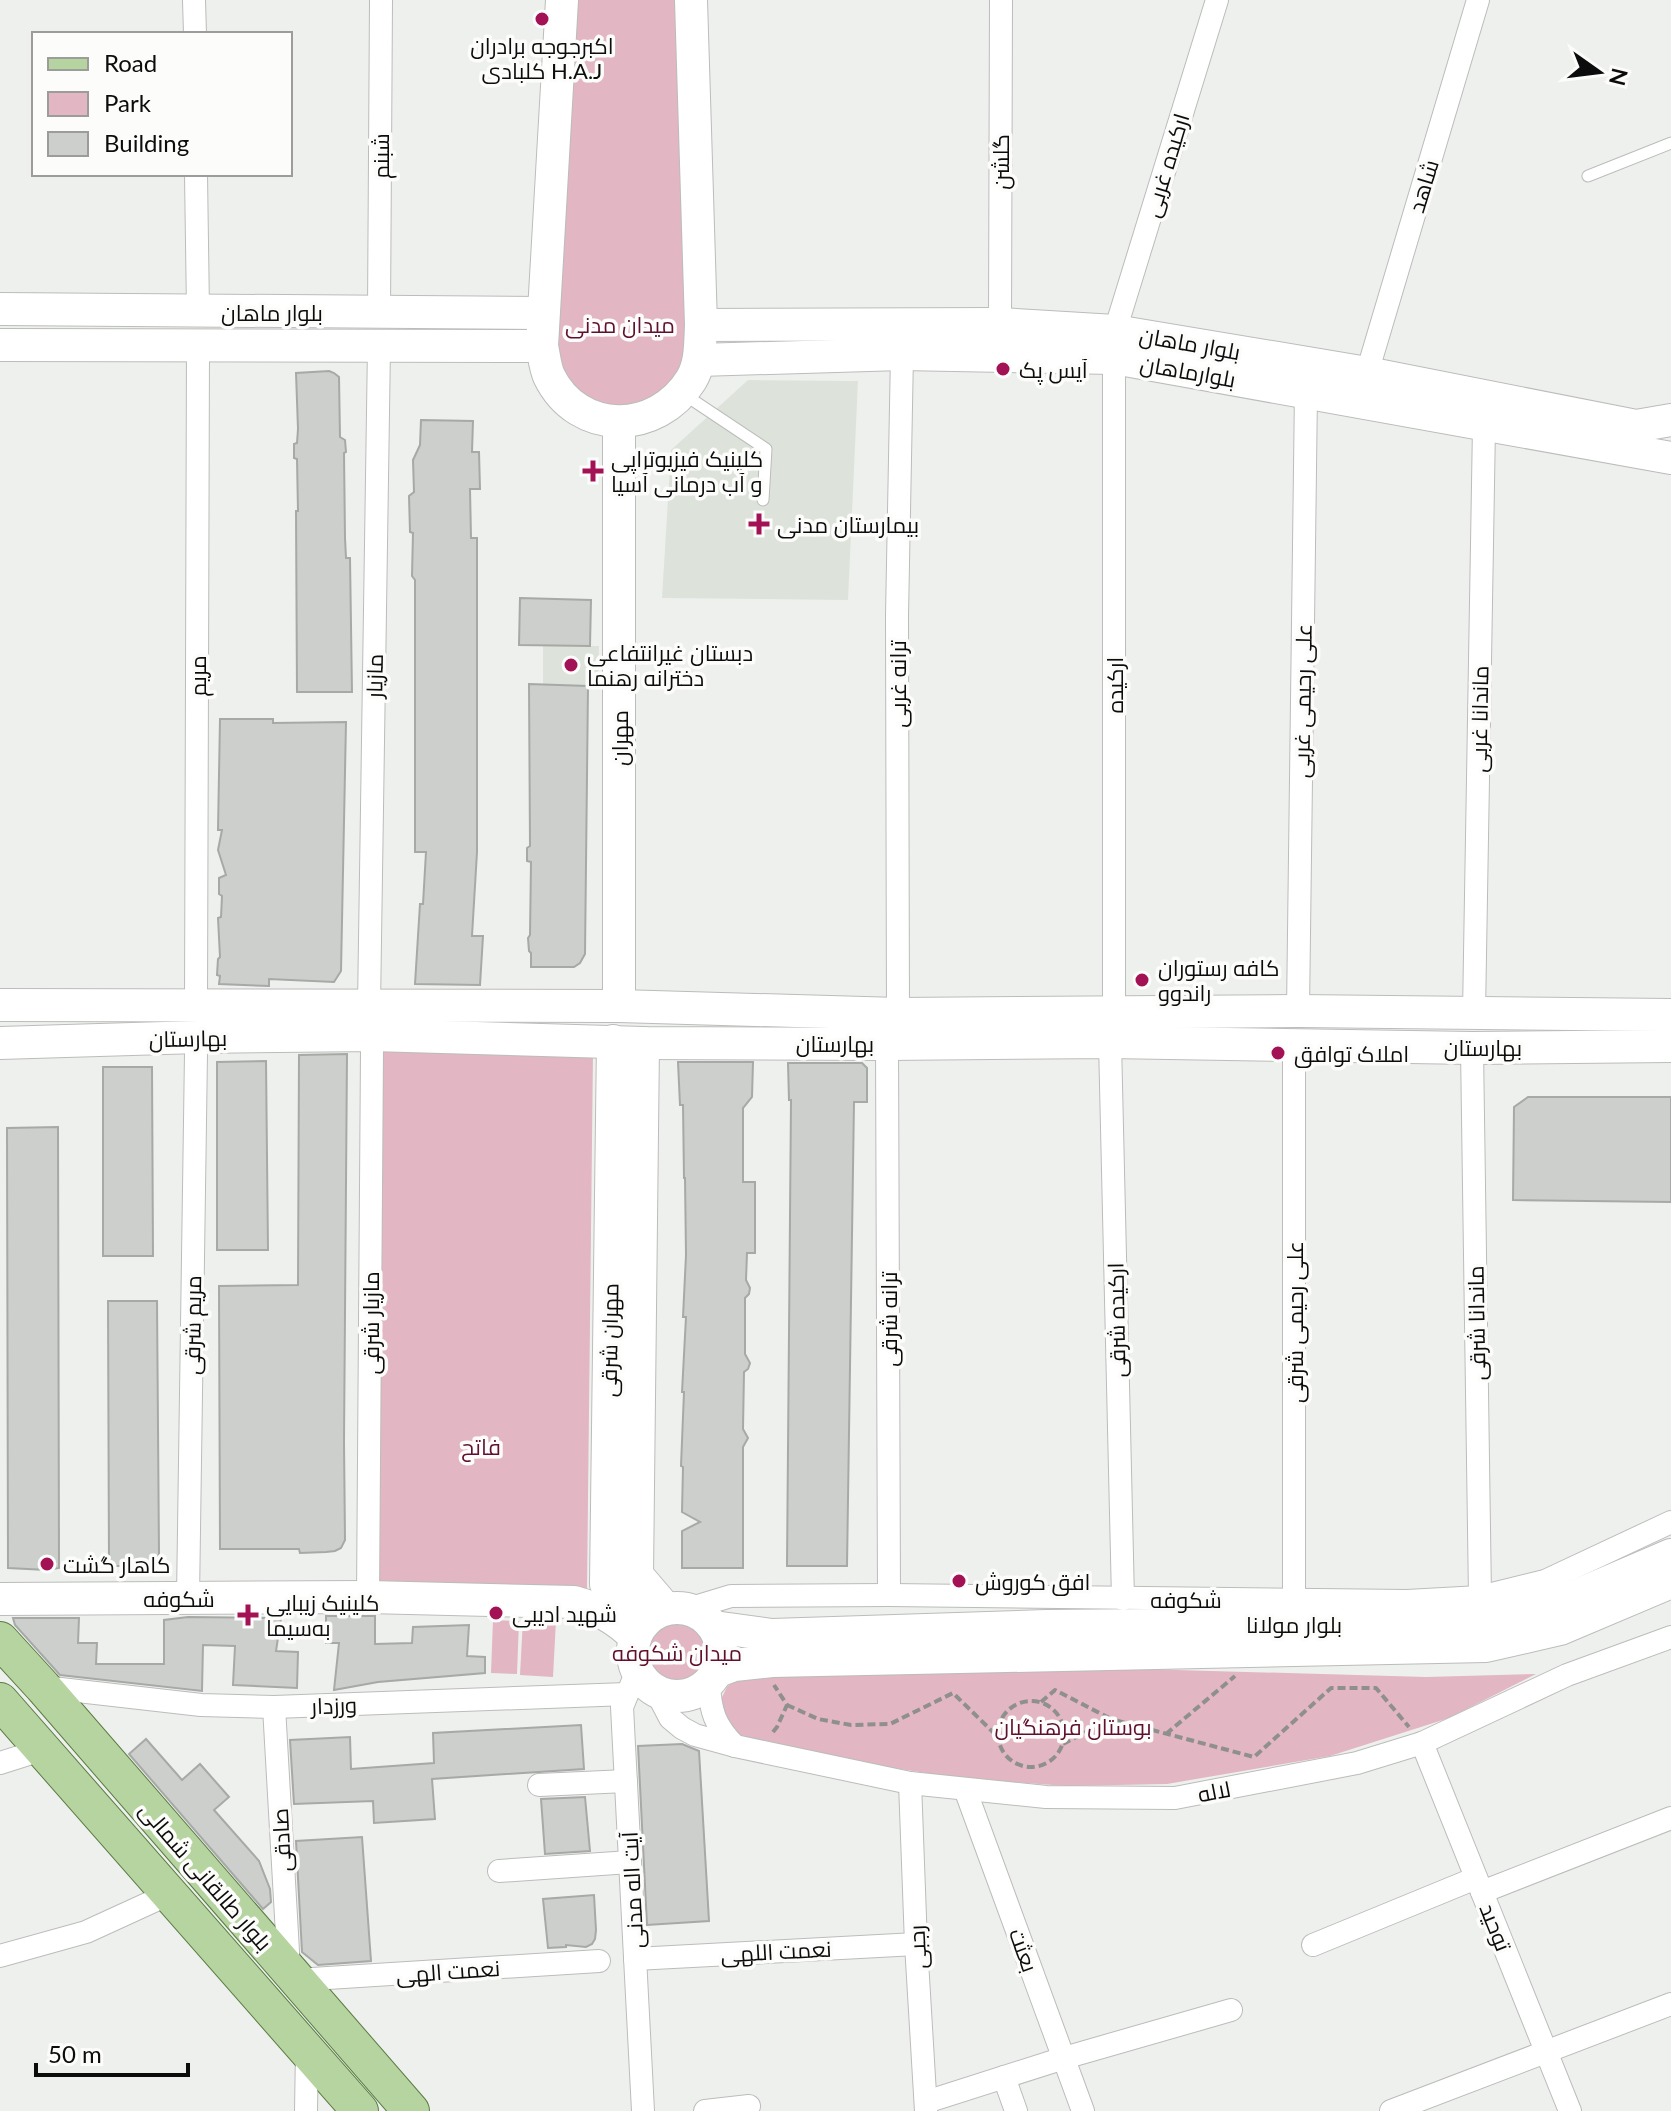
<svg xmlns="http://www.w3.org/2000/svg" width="1671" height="2111" font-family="Lato,Cairo,sans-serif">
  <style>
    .built { fill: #dde3da }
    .green { fill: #e2b6c2 }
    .building { fill: #cdcfcc; stroke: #a7a9a6; stroke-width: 2 }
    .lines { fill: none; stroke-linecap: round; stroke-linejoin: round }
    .lane-casing { stroke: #bbbdba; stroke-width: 13 }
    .street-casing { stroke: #bbbdba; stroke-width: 24 }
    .secondary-casing { stroke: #bbbdba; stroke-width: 34 }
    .primary-casing { stroke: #5a7c43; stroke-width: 38 }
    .path { stroke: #8f908e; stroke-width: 4; stroke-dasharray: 8 4; stroke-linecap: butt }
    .lane { stroke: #fff; stroke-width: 11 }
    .street { stroke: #fff; stroke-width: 22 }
    .secondary { stroke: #fff; stroke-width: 32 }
    .primary { stroke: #b5d4a0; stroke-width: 36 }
    .poi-dot { fill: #a31255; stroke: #fcfdfb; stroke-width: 3 }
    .labels { text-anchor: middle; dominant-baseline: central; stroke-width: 7; stroke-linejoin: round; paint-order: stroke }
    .poi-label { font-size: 22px; fill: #0c0c0c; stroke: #fcfdfb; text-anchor: start }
    .street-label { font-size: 22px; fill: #0c0c0c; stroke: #fcfdfb }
    .park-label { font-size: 22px; fill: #600f31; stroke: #fcfdfb }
  </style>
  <rect width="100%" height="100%" fill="#eef0ed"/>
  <g class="built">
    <polygon points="748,380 858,381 848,600 662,598 671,450"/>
    <polygon points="543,645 599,646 598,687 543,685"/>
  </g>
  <g class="green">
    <polygon points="577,0 679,0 690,344 682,374 638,409 589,403 562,376 551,322"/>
    <polygon points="379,1044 593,1052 587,1591 372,1593"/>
    <polygon points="523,1619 556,1620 553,1677 520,1675"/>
    <polygon points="493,1620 519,1621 517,1674 491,1673"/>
    <circle cx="677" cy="1652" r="28"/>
    <polygon points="1072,1667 1426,1677 1536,1674 1449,1718 1330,1756 1167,1784 1066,1786 959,1778 828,1758 747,1743 731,1733 720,1701 727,1687 743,1673"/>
  </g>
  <g class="building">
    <polygon points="329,371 334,373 339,377 340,437 345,440 346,452 344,453 345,538 346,558 350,558 352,692 297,692 296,511 298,511 297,459 294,458 294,444 297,443 298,429 296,373"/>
    <polygon points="421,420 473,421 472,452 479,452 480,489 470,489 471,538 477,538 477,852 472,936 483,936 480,985 415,984 420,904 423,904 426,852 415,852 415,580 412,576 413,533 410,532 409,496 414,492 413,460 420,445"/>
    <polygon points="520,598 591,600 590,646 519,645"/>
    <polygon points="529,684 588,686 585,954 580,963 574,967 531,967 531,953 529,951 528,938 530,935 531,862 527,861 527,848 530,846"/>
    <polygon points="220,719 273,719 273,723 346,722 341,971 334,982 269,979 269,986 219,984 220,976 217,975 218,959 220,957 218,918 221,917 222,896 219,894 219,878 226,875 218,850 222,830 218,830"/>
    <polygon points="347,1054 344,1442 345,1540 341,1548 335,1551 326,1552 300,1553 299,1549 220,1549 219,1286 298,1285 299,1055"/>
    <polygon points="266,1061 268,1250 217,1250 217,1062"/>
    <polygon points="678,1062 753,1062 752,1097 743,1108 743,1182 755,1182 755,1253 747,1253 746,1280 750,1288 749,1294 745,1298 745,1354 750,1363 748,1369 744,1372 743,1429 748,1438 743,1447 743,1568 682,1568 682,1531 700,1522 682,1512 683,1467 681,1466 684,1392 682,1392 686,1317 683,1317 686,1255 685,1178 684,1178 683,1105 680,1105"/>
    <polygon points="788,1063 862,1063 867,1068 867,1102 854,1102 847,1566 787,1566 791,1100 789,1100"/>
    <polygon points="103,1067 152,1067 153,1256 103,1256"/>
    <polygon points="1528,1097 1671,1097 1671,1202 1513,1200 1514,1107"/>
    <polygon points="58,1127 59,1568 47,1570 8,1568 7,1128"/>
    <polygon points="108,1301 157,1301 159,1554 155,1563 147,1566 109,1566"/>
    <polygon points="326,1616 375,1616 375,1644 412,1643 413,1627 469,1625 467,1656 485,1657 485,1673 378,1682 334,1690 339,1643 326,1643"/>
    <polygon points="188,1617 281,1618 276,1651 298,1652 297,1688 233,1685 235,1646 203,1645 202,1691 60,1675 15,1625 13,1618 79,1618 78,1643 97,1643 96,1664 164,1664 164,1620"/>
    <polygon points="581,1725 584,1769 432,1779 435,1819 374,1823 373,1801 294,1804 290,1740 350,1737 351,1769 434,1763 433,1733"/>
    <polygon points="146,1739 182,1780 200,1764 229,1797 214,1810 259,1861 270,1889 271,1902 263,1909 129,1754"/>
    <polygon points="682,1744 699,1751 709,1921 647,1925 638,1746"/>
    <polygon points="585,1797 590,1851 545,1854 541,1799"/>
    <polygon points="362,1837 371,1961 318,1965 302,1952 296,1841"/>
    <polygon points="594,1895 596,1930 595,1939 592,1944 586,1947 566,1945 566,1947 548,1948 543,1899"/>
  </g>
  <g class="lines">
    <g class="lane-casing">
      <g id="lane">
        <polyline points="1588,176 1671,143"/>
        <polyline points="682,393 766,449 763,500"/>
      </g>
    </g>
    <g class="street-casing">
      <g id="street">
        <polyline points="194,0 195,34"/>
        <polyline points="196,174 198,311"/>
        <polyline points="379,312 381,0"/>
        <polyline points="1000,324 1001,0"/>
        <polyline points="1115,331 1217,0"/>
        <polyline points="1367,373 1478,0"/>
        <polyline points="196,1005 198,346"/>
        <polyline points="369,1006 379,346"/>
        <polyline points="1114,1011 1114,358"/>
        <polyline points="1298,1011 1306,391"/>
        <polyline points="1474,1013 1484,426"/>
        <polyline points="898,1014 897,616 902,354"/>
        <polyline points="1110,1042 1123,1599"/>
        <polyline points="887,1044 889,1595"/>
        <polyline points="1472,1048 1480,1597"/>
        <polyline points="368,1597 372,1050"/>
        <polyline points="188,1598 196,1053"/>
        <polyline points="1294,1599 1294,1044"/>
        <polyline points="688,1609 731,1596 889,1595 1407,1601 1480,1597 1545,1581 1671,1522"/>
        <polyline points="637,1671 622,1707 643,2111"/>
        <path d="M709 1683C710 1711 715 1726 735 1746"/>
        <polyline points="43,1687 201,1705 274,1707 627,1694"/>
        <polyline points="656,1691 670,1718 682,1728 695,1735 735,1746 910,1783 1046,1797 1175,1798 1357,1763 1422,1743 1567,1675 1671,1637"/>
        <polyline points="274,1707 289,1969"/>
        <polyline points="1422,1743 1570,2111"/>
        <polyline points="0,1763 44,1749"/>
        <polyline points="910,1783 916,1944 926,2111"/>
        <polyline points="539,1785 626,1781"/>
        <polyline points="965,1789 1083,2111"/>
        <polyline points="499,1871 630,1862"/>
        <polyline points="1482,1892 1671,1818"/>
        <polyline points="1313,1945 1476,1878"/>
        <polyline points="0,1956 86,1932 169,1894"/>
        <polyline points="635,1959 916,1944"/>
        <polyline points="296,1980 599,1961"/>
        <polyline points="1004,2077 1016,2111"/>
        <polyline points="926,2102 1064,2058 1231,2010"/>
        <polyline points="306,2111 307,2051"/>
        <polyline points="705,2111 749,2106"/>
        <polyline points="1391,2111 1671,2004"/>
      </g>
    </g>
    <g class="secondary-casing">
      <g id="secondary">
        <path d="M562 0 542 346C544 355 545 367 549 376 578 436 657 435 691 380 701 364 700 344 701 325L691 0"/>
        <polyline points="0,309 543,313"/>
        <polyline points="701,325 1000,324 1115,331 1367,373 1636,426 1671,420"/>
        <polyline points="0,345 542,346"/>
        <polyline points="699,360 902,354 1114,358 1671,458"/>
        <polyline points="619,423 619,1006"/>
        <polyline points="0,1005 619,1006 898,1014 1298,1011 1671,1015"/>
        <polyline points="613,1041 606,1584 640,1625"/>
        <polyline points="0,1043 198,1037 373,1035 643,1043 887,1044 1110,1042 1472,1048 1671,1046"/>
        <polyline points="643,1043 637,1575 666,1609"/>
        <path d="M0 1599 368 1597 574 1602C599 1609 617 1619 635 1637"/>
        <circle cx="677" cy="1652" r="44"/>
        <polyline points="714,1627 772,1635 1046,1626 1483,1622 1552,1606 1671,1555"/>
        <polyline points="718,1671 734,1665 772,1661 1486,1646 1560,1629 1671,1582"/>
      </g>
    </g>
    <g class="primary-casing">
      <g id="primary">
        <polyline points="0,1640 43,1687 411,2111"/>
        <polyline points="0,1701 360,2111"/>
      </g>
    </g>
    <g class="path">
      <circle cx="1031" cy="1734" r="33"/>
      <polyline points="1041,1702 1055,1690 1111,1719"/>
      <polyline points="787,1705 818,1719 851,1725 890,1724 953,1693 998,1737"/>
      <polyline points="773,1732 777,1727 787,1705 774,1685"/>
      <polyline points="1166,1734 1235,1676"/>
      <polyline points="1063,1744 1111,1719 1254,1757 1331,1688 1376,1688 1409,1727"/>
    </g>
    <use href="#lane" class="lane"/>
    <use href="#street" class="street"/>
    <use href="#secondary" class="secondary"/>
    <use href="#primary" class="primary"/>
  </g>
  <g class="poi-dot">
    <circle cx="542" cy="19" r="8"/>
    <circle cx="1003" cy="369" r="8"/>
    <path d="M589 459h8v8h8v8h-8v8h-8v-8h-8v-8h8z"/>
    <path d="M755 512h8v8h8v8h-8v8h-8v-8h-8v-8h8z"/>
    <circle cx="571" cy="665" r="8"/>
    <circle cx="1142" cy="980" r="8"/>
    <circle cx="1278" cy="1053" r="8"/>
    <circle cx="47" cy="1564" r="8"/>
    <circle cx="959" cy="1581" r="8"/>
    <circle cx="496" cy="1613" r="8"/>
    <path d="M244 1603h8v8h8v8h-8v8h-8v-8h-8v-8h8z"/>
  </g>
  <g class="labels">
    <g class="poi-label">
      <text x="542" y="45" text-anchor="middle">اکبرجوجه برادران<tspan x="542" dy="25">کلبادی H.A.J</tspan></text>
      <text x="1019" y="369">آیس پک</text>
      <text x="611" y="458">کلینیک فیزیوتراپی<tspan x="611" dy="25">و آب درمانی آسیا</tspan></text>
      <text x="777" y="524">بیمارستان مدنی</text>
      <text x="587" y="652">دبستان غیرانتفاعی<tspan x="587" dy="25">دخترانه رهنما</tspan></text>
      <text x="1158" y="967">کافه رستوران<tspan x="1158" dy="25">راندوو</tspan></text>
      <text x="1294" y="1053">املاک توافق</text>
      <text x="63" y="1564">کاهار گشت</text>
      <text x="975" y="1581">افق کوروش</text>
      <text x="266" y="1602">کلینیک زیبایی<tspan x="266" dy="25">به‌سیما</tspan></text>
      <text x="512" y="1613">شهید ادیبی</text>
    </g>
    <g class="street-label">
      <text transform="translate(380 156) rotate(-90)">شبنم</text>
      <text transform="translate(1000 162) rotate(-90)">گلشن</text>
      <text transform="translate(1166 165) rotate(-73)">ارکیده غربی</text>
      <text transform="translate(1423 186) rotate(-73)">شاهد</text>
      <text x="272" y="312">بلوار ماهان</text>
      <text transform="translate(1190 343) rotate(10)">بلوار ماهان</text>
      <text transform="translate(1188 371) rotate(10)">بلوارماهان</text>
      <text transform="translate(197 676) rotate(-90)">مریم</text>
      <text transform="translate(374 676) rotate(-89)">مازیار</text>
      <text transform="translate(897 684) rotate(-90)">ترانه غربی</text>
      <text transform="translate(1114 685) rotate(-90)">ارکیده</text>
      <text transform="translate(1302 701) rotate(-89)">علی رحیمی غربی</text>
      <text transform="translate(1479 719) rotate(-89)">ماندانا غربی</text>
      <text transform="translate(619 738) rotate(-90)">مهران</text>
      <text transform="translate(188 1038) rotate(-1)">بهارستان</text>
      <text x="835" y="1043">بهارستان</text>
      <text x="1483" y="1047">بهارستان</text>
      <text transform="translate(888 1319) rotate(-90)">ترانه شرقی</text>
      <text transform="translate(1116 1320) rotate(-91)">ارکیده شرقی</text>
      <text transform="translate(1294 1322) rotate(-90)">علی رحیمی شرقی</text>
      <text transform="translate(370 1323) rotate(-90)">مازیار شرقی</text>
      <text transform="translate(1476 1323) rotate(-91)">ماندانا شرقی</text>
      <text transform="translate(192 1325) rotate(-89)">مریم شرقی</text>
      <text transform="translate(609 1340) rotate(-89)">مهران شرقی</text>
      <text x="179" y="1598">شکوفه</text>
      <text x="1186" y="1599">شکوفه</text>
      <text x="1294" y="1624">بلوار مولانا</text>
      <text transform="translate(334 1705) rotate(-2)">ورزدار</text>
      <text transform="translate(1214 1791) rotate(-11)">لاله</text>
      <text transform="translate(281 1840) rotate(-93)">صادقی</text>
      <text transform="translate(206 1876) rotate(49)">بلوار طالقانی شمالی</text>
      <text transform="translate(632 1890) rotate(-93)">آیت اله مدنی</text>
      <text transform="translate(1496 1927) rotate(68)">توحید</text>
      <text transform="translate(917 1947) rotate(-93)">رجبی</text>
      <text transform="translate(1024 1950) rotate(70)">بعثت</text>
      <text transform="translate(776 1951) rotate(-3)">نعمت اللهی</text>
      <text transform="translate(448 1971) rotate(-4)">نعمت الهی</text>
    </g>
    <g class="park-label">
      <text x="620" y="324">میدان مدنی</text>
      <text x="481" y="1446">فاتح</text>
      <text x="677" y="1652">میدان شکوفه</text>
      <text x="1073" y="1726">بوستان فرهنگیان</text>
    </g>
  </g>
  <rect x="32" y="32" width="260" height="144" fill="#fcfdfb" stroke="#9c9d9b" stroke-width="2"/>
  <rect x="48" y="58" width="40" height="12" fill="#b5d4a0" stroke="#9c9d9b" stroke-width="2"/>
  <text x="104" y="72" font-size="24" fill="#0c0c0c">Road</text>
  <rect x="48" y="92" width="40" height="24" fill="#e2b6c2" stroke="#9c9d9b" stroke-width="2"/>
  <text x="104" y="112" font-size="24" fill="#0c0c0c">Park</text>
  <rect x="48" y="132" width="40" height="24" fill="#cdcfcc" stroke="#9c9d9b" stroke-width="2"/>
  <text x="104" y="152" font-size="24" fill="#0c0c0c">Building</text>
  <g transform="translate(1599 72) rotate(104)" stroke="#fcfdfb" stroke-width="6" paint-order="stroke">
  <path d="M0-6L14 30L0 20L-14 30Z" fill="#0c0c0c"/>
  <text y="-12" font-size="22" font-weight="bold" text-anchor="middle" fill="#0c0c0c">N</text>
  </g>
  <path d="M36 2063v12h152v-12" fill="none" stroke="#0c0c0c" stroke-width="4"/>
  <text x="48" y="2063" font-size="24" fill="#0c0c0c" stroke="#fcfdfb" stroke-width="6" paint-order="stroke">50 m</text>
</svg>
